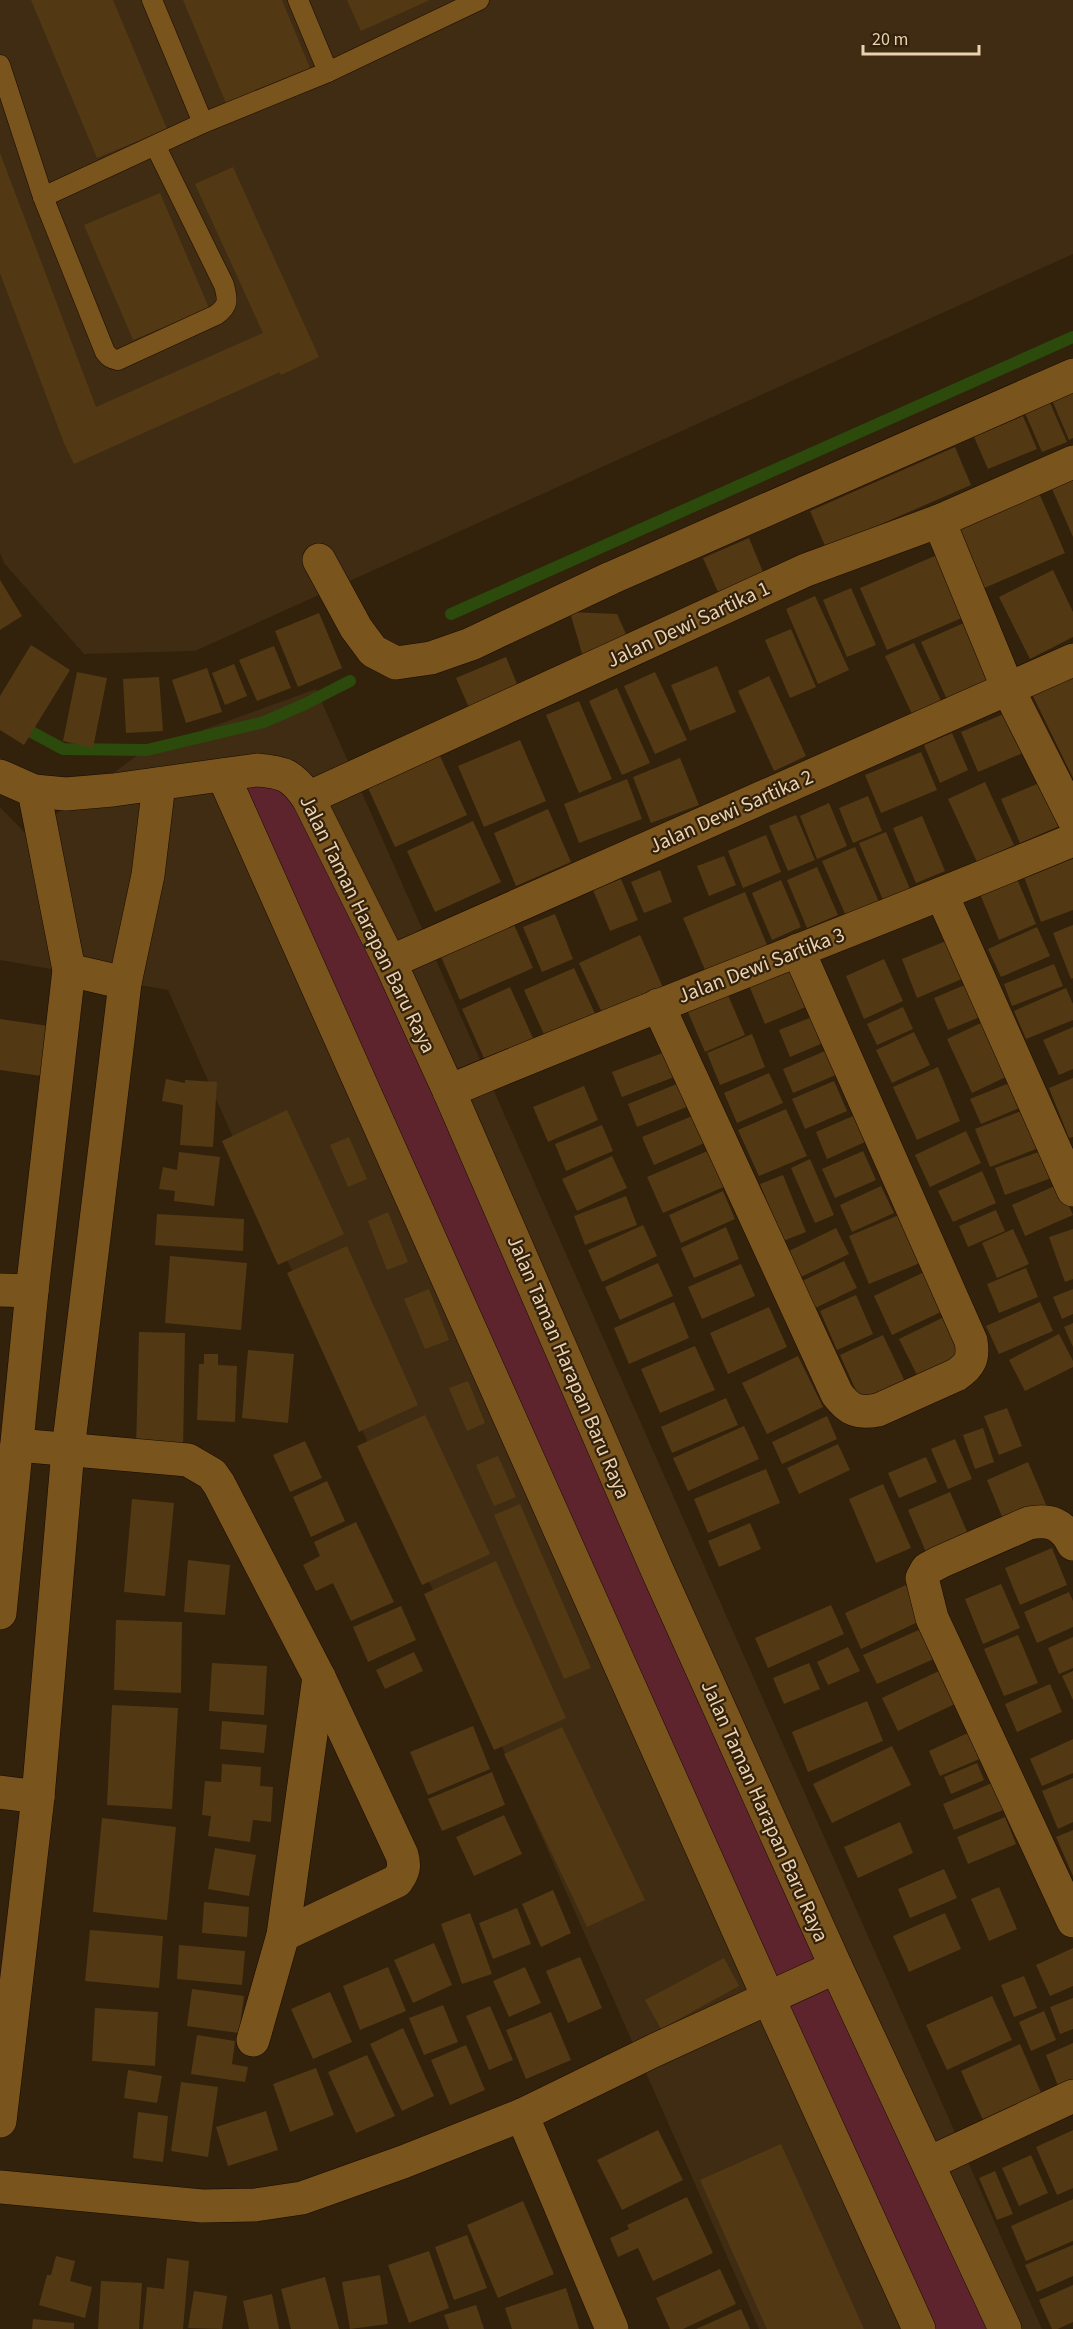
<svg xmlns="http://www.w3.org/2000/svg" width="1073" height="2329" font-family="'Source Sans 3',sans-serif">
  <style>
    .built { fill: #3f2c13 }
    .green { fill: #5e242d }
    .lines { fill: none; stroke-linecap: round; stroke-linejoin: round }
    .stream { stroke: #2b4a0b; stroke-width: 12 }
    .building { fill: #533913 }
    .lane-casing { stroke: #190a00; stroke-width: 21 }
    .street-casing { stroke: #190a00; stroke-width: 34 }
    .secondary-casing { stroke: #190a00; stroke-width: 34 }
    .lane { stroke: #7a541d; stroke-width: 20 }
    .street { stroke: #7a541d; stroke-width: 33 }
    .secondary { stroke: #7a541d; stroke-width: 33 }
    .labels { text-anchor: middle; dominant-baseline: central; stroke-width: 4.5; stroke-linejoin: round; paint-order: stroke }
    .street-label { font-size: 21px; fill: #ecd1b0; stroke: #32210b }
  </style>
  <rect width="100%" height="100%" fill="#32210b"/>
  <g class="built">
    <polygon points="0,0 1073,0 1073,254 195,651 84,654 4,563 0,553"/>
    <polygon points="316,689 1042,2329 759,2329 168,990 0,960 0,807 27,835 142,752"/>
  </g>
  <polygon class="green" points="223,775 296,781 1003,2329 919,2329"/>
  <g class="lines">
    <g class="stream">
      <polyline points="451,614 1073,337"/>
      <polyline points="0,715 63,749 147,750 264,722 305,704 350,681"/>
    </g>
  </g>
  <g class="building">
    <polygon points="31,0 113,0 167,129 97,158"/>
    <polygon points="183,0 282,0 312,73 228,108"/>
    <polygon points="347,0 430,0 361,31"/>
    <polygon points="0,153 96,407 263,333 195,184 233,167 319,357 281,375 280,372 74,464 64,443 0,273"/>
    <polygon points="160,193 209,308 133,340 84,225"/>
    <polygon points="1073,391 1073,438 1069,440 1052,400"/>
    <polygon points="1050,403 1067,442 1042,452 1025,413"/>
    <polygon points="1023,416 1037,449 988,469 974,437"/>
    <polygon points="955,447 971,485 826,548 810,511"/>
    <polygon points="1073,472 1073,537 1049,482"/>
    <polygon points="1039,493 1065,553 982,589 956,529"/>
    <polygon points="749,538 763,572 718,592 703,558"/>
    <polygon points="937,555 964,617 887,650 860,588"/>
    <polygon points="1053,570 1073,612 1073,637 1030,659 999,597"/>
    <polygon points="0,580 22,616 0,630"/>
    <polygon points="851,588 876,645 847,657 823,600"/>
    <polygon points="815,596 849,670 818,684 786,609"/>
    <polygon points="570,612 617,614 630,643 585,664"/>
    <polygon points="319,613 342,668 298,687 275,631"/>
    <polygon points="966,622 994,683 949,704 921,642"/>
    <polygon points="791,629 816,687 790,698 765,640"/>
    <polygon points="914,643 942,703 913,716 885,656"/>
    <polygon points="31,645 70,670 24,745 0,730 0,696"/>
    <polygon points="274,646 291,688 257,701 239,660"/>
    <polygon points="506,657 519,689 470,710 456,678"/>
    <polygon points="234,664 247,696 225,705 212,673"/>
    <polygon points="717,666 736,712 690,731 671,685"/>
    <polygon points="207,668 222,712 186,723 172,680"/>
    <polygon points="77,672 107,678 93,748 63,741"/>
    <polygon points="655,672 687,740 655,754 624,686"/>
    <polygon points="1071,675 1073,678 1073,778 1032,694"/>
    <polygon points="769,676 806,756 774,771 738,691"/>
    <polygon points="159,677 163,731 126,733 123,679"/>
    <polygon points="617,688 650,763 622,775 589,701"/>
    <polygon points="579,701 612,779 579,793 546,715"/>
    <polygon points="1006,713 1023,753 978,772 961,732"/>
    <polygon points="952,733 968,770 940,783 924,745"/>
    <polygon points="520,740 546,801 484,827 458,766"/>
    <polygon points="921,752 937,790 881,813 865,775"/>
    <polygon points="440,756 467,815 395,847 368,788"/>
    <polygon points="680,758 699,805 651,823 633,777"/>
    <polygon points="627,779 642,819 579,843 564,804"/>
    <polygon points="1044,781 1062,825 1020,843 1001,799"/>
    <polygon points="985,782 1014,845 977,862 948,799"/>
    <polygon points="868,796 882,831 853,843 839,808"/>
    <polygon points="829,803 847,846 817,859 800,816"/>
    <polygon points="548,809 571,862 516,886 494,833"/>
    <polygon points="796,815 815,860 788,871 769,826"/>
    <polygon points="922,816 945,871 916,883 893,828"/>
    <polygon points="473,821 501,882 435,912 407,851"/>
    <polygon points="886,832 910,889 883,900 859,843"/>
    <polygon points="766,835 781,872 743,888 728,851"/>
    <polygon points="855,847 879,902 846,916 822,861"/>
    <polygon points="724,856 736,885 709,896 697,866"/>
    <polygon points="1073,856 1073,910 1041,922 1023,874"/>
    <polygon points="817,867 838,915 807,928 787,880"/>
    <polygon points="660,870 672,902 644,913 631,882"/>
    <polygon points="1015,874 1036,924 999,940 978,889"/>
    <polygon points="621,879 638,920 610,931 593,890"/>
    <polygon points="781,880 801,927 772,940 752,893"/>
    <polygon points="745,892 767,945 705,970 683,918"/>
    <polygon points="555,914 573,959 542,972 523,927"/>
    <polygon points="512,920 533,968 460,1000 439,952"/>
    <polygon points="1073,925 1073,978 1071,979 1053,933"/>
    <polygon points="1037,927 1050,956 1001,977 988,949"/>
    <polygon points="640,935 664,990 604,1017 579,963"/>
    <polygon points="946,941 962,979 917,998 902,959"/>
    <polygon points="884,959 903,1001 864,1019 846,976"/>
    <polygon points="1054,964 1063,986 1012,1006 1004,984"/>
    <polygon points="790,965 808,1006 765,1024 748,983"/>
    <polygon points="574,968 597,1018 547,1041 524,990"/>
    <polygon points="967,984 980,1017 948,1030 934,998"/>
    <polygon points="510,987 536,1045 488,1067 462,1009"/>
    <polygon points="1066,988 1073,1004 1073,1020 1026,1039 1014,1011"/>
    <polygon points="728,995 745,1035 705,1052 688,1012"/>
    <polygon points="903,1007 913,1029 877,1045 867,1024"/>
    <polygon points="812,1017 823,1043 790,1057 779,1030"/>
    <polygon points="0,1019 49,1026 42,1076 0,1070"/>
    <polygon points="985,1021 1010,1075 972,1093 947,1039"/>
    <polygon points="1073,1027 1073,1069 1059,1075 1043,1040"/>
    <polygon points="914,1032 930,1065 892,1083 876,1050"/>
    <polygon points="752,1034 765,1067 720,1085 707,1053"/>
    <polygon points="832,1048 843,1072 793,1093 783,1069"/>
    <polygon points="673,1049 682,1074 622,1097 612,1072"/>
    <polygon points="938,1067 960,1121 917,1140 893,1087"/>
    <polygon points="769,1073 783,1103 737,1123 724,1093"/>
    <polygon points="1073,1078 1073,1137 1069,1138 1049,1088"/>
    <polygon points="166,1079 185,1083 185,1080 217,1082 213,1147 180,1145 183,1105 162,1101"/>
    <polygon points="1019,1079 1029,1104 981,1124 970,1099"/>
    <polygon points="684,1081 694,1104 637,1127 628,1104"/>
    <polygon points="834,1081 847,1111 805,1129 792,1099"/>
    <polygon points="584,1086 598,1120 548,1142 533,1107"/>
    <polygon points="1034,1106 1049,1144 990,1167 975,1129"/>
    <polygon points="786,1109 807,1156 759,1176 738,1130"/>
    <polygon points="287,1110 344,1234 278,1265 222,1141"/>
    <polygon points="697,1114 709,1141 654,1165 642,1137"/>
    <polygon points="853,1116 865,1142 827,1159 816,1132"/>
    <polygon points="602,1125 613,1151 566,1171 555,1144"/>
    <polygon points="966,1131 981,1163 930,1187 915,1155"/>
    <polygon points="349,1137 367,1179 348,1187 330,1145"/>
    <polygon points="710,1150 726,1186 663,1213 647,1177"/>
    <polygon points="1044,1150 1054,1177 1005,1195 995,1168"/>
    <polygon points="863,1151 876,1180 835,1198 822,1169"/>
    <polygon points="179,1152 220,1157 214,1206 174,1201 175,1191 159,1189 163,1167 177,1170"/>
    <polygon points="612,1156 627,1188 577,1211 562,1179"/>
    <polygon points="810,1159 834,1215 815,1223 791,1168"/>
    <polygon points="982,1171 996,1203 953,1222 938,1191"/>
    <polygon points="783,1175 806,1232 783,1241 760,1184"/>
    <polygon points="1059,1184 1073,1215 1025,1236 1012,1205"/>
    <polygon points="881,1186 894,1213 852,1232 840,1205"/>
    <polygon points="723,1191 735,1219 681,1243 669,1215"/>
    <polygon points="626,1196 637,1225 585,1245 574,1216"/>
    <polygon points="996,1210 1005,1231 968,1247 959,1226"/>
    <polygon points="388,1212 408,1262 387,1270 368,1221"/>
    <polygon points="157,1214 244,1219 243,1251 155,1245"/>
    <polygon points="899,1215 920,1263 869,1284 849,1236"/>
    <polygon points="643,1225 657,1256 602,1282 588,1250"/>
    <polygon points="726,1227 739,1259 694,1278 681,1248"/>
    <polygon points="836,1228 849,1254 801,1277 789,1251"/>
    <polygon points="1013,1229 1029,1264 997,1278 982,1243"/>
    <polygon points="1073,1229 1073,1279 1065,1282 1049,1237"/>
    <polygon points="347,1246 418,1405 359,1432 287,1273"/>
    <polygon points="170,1256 247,1263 241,1330 165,1323"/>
    <polygon points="844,1261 857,1288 815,1308 802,1281"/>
    <polygon points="658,1263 673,1296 620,1320 605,1287"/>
    <polygon points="741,1264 755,1296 702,1319 688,1287"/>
    <polygon points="1026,1268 1038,1297 999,1313 987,1284"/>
    <polygon points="924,1272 943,1311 892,1335 874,1296"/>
    <polygon points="429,1289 449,1340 425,1349 404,1299"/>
    <polygon points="1073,1289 1073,1314 1062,1319 1053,1297"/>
    <polygon points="856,1295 873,1334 837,1350 820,1311"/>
    <polygon points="674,1302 689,1338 629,1364 614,1328"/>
    <polygon points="1040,1302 1053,1331 999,1354 986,1326"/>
    <polygon points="769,1307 787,1347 728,1374 710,1333"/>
    <polygon points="948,1315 968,1355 919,1379 899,1339"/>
    <polygon points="1073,1323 1073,1347 1064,1327"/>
    <polygon points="139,1332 185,1333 183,1451 136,1449"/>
    <polygon points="1059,1334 1073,1361 1073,1367 1025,1391 1009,1360"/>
    <polygon points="883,1335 907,1386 863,1406 840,1355"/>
    <polygon points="695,1346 715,1390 660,1413 641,1369"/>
    <polygon points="248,1350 294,1354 288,1423 242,1418"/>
    <polygon points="204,1354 218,1354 218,1365 237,1366 235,1422 197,1420 199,1364 204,1364"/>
    <polygon points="798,1356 823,1407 767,1434 742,1383"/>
    <polygon points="468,1381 485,1423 467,1431 449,1388"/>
    <polygon points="726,1398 738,1425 672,1453 661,1427"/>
    <polygon points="1007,1408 1022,1446 999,1455 984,1416"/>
    <polygon points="425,1415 490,1554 422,1585 357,1446"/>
    <polygon points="827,1416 837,1439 782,1464 772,1442"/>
    <polygon points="744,1426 759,1459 688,1491 673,1458"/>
    <polygon points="983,1428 994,1462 975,1469 963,1435"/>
    <polygon points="955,1439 972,1479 948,1489 931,1449"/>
    <polygon points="305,1441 322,1478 290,1492 273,1455"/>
    <polygon points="838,1444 850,1470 799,1494 787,1468"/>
    <polygon points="498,1456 516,1497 494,1506 476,1465"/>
    <polygon points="926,1457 937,1482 899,1498 888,1473"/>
    <polygon points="1028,1462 1047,1507 1005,1524 987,1480"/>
    <polygon points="766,1469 780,1503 708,1533 694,1499"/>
    <polygon points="327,1481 345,1521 311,1537 293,1497"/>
    <polygon points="883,1484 911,1548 876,1563 849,1499"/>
    <polygon points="950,1492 971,1541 929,1559 908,1510"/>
    <polygon points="132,1499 174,1503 165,1596 124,1592"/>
    <polygon points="520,1504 591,1668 564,1679 494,1515"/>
    <polygon points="356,1522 394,1602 351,1621 333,1583 316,1591 303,1565 320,1556 314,1542"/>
    <polygon points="750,1523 761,1549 719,1567 708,1541"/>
    <polygon points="1052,1548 1067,1585 1020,1605 1005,1568"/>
    <polygon points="188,1560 230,1565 225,1615 184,1612"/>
    <polygon points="496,1561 566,1718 494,1750 424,1594"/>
    <polygon points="1001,1584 1020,1628 983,1644 965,1599"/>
    <polygon points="906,1585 922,1620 861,1649 845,1613"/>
    <polygon points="1069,1592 1073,1601 1073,1627 1037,1643 1024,1612"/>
    <polygon points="831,1605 844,1634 768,1668 755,1638"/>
    <polygon points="401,1606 416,1640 368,1662 353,1627"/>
    <polygon points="116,1620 182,1622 181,1693 114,1690"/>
    <polygon points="923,1628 936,1658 877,1684 863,1655"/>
    <polygon points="1018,1635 1038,1683 1004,1696 984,1649"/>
    <polygon points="1073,1637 1073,1668 1059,1674 1048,1648"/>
    <polygon points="848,1647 860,1671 828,1685 817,1662"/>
    <polygon points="414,1652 423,1671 385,1689 376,1670"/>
    <polygon points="212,1663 267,1666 264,1715 209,1711"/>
    <polygon points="809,1663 820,1689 784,1704 773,1678"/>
    <polygon points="943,1669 959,1702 898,1731 882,1698"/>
    <polygon points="1073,1671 1073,1700 1062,1676"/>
    <polygon points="1050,1684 1062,1712 1017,1732 1005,1704"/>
    <polygon points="867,1701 883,1741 808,1772 792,1732"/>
    <polygon points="112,1705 178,1708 172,1809 107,1805"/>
    <polygon points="222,1721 267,1725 264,1753 220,1749"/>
    <polygon points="473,1726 490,1769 428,1795 410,1752"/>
    <polygon points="562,1727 645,1900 587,1927 504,1754"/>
    <polygon points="972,1731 984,1757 940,1776 929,1751"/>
    <polygon points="1073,1739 1073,1773 1042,1786 1030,1759"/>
    <polygon points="892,1746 911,1785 832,1823 813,1784"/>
    <polygon points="977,1763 984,1780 951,1794 944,1777"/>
    <polygon points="222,1764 261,1767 260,1786 273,1787 271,1822 253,1820 250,1842 208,1836 211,1816 202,1815 205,1781 221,1782"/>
    <polygon points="492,1772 505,1805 442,1831 428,1799"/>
    <polygon points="1073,1778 1073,1822 1058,1829 1042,1791"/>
    <polygon points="992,1783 1003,1810 954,1830 943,1804"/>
    <polygon points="504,1815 522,1854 474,1876 456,1837"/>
    <polygon points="1005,1817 1016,1844 968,1864 957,1837"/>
    <polygon points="102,1818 176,1827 167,1920 93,1912"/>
    <polygon points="900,1822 913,1853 858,1878 844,1847"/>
    <polygon points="1073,1830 1073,1876 1056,1837"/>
    <polygon points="215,1848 256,1855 249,1896 208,1889"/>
    <polygon points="944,1869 957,1898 910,1918 898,1889"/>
    <polygon points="999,1887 1017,1929 989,1941 971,1899"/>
    <polygon points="553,1890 571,1933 541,1947 522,1904"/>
    <polygon points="204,1902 249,1907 247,1937 202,1933"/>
    <polygon points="517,1908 531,1944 493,1959 479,1923"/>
    <polygon points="470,1913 492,1974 462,1984 441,1924"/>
    <polygon points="945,1913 961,1949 909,1972 893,1936"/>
    <polygon points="90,1930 163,1936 159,1988 85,1981"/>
    <polygon points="434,1943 452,1985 413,2003 394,1960"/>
    <polygon points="179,1945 245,1951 242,1985 177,1979"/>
    <polygon points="1073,1948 1073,1986 1050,1996 1036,1965"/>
    <polygon points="580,1957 602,2008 568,2023 546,1971"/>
    <polygon points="724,1958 739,1986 661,2029 645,2000"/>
    <polygon points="388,1967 406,2011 360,2030 343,1986"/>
    <polygon points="525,1967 541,2003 509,2017 493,1981"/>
    <polygon points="1024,1976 1037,2008 1014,2017 1001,1985"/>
    <polygon points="192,1989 244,1996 239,2033 187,2026"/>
    <polygon points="330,1992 352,2042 313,2059 291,2009"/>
    <polygon points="992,1996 1012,2040 947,2070 926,2025"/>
    <polygon points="1073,1998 1073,2029 1060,2034 1050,2007"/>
    <polygon points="443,2005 458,2042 424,2055 409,2018"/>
    <polygon points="490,2006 513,2060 489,2070 466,2016"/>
    <polygon points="95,2008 158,2012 155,2066 92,2061"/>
    <polygon points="1044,2011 1056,2040 1031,2051 1019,2022"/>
    <polygon points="551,2012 571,2060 526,2079 506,2030"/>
    <polygon points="403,2028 434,2096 402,2111 370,2044"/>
    <polygon points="197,2035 235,2041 232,2064 248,2067 245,2082 191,2074"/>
    <polygon points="1073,2043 1073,2092 1062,2096 1046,2055"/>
    <polygon points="1020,2044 1042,2095 983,2120 961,2071"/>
    <polygon points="466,2045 485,2090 450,2105 431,2060"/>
    <polygon points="367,2055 395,2116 356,2133 328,2072"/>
    <polygon points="316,2068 334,2115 290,2132 273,2084"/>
    <polygon points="128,2070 162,2076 157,2103 124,2098"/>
    <polygon points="181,2082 218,2087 208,2157 171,2151"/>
    <polygon points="266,2111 278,2150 228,2166 216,2127"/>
    <polygon points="138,2112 168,2116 163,2162 133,2158"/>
    <polygon points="658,2130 683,2180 622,2210 597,2160"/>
    <polygon points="1073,2130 1073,2188 1057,2195 1036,2147"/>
    <polygon points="781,2144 864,2329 767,2329 700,2180"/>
    <polygon points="1031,2155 1048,2193 1019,2206 1002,2168"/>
    <polygon points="995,2171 1013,2214 997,2220 979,2178"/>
    <polygon points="687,2197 713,2253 653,2281 638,2248 618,2257 610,2238 629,2229 627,2225"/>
    <polygon points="1073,2199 1073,2241 1026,2261 1011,2226"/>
    <polygon points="523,2201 554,2274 498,2298 467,2225"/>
    <polygon points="467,2235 487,2288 454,2300 435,2247"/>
    <polygon points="1073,2245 1073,2276 1037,2292 1025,2265"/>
    <polygon points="429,2251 449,2308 409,2323 388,2265"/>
    <polygon points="56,2256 75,2261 70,2281 92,2287 85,2318 39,2305 47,2275 51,2275"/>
    <polygon points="167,2258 189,2261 183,2329 143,2329 147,2287 164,2289"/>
    <polygon points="720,2269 736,2304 683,2329 670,2329 656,2298"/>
    <polygon points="380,2275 388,2324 350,2329 342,2282"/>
    <polygon points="325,2277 339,2329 291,2329 281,2289"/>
    <polygon points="101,2281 142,2283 139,2329 98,2329"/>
    <polygon points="1073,2285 1073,2322 1058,2329 1052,2329 1039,2300"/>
    <polygon points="566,2288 579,2329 512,2329 505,2308"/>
    <polygon points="194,2291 227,2296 222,2329 188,2328"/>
    <polygon points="272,2294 279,2329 249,2329 243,2301"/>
    <polygon points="476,2305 484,2329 449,2329 444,2315"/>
    <polygon points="741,2309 750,2329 696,2329"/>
    <polygon points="33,2319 74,2323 74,2329 32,2329"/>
  </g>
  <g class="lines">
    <g class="lane-casing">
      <g id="lane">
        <polyline points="152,0 203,123"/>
        <polyline points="298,0 328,72"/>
        <path d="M0 65 43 197 105 352C109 357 111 359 118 360L216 315C229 306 228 300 224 285L156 147"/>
        <polyline points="43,197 203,123 328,72 479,0"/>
      </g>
    </g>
    <g class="street-casing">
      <g id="street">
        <polyline points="939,521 1008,689 1073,818"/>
        <polyline points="319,560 356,628 373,651 396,663 431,658 471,644 611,578 1073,375"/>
        <polyline points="308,798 806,570 939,521 1073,462"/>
        <polyline points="942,895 1073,1190"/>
        <polyline points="390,962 1073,660"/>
        <polyline points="69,970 125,983"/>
        <path d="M658 1005 837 1394C849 1410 858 1414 878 1410L956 1375C970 1366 974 1358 971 1341L798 950"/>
        <path d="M449 1091C656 1004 866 926 1073 840"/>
        <polyline points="0,1290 32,1291"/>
        <path d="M17 1445 188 1460 212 1474 219 1484 319 1677 402 1855C405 1866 404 1871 397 1881L283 1935"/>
        <path d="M1073 1544C1063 1524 1050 1519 1029 1523L940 1562 927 1569 922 1578 932 1618 1073 1921"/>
        <polyline points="0,1613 32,1291 69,970 34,791"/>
        <polyline points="0,1792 38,1797"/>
        <polyline points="253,2040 283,1935 319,1677"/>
        <polyline points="522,2115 612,2329"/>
        <polyline points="0,2121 38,1797 68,1450 125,983 148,875 159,784"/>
        <polyline points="929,2163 1073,2096"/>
        <polyline points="0,2187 202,2206 255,2205 302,2198 403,2162 522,2115 655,2050 836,1967"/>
      </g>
    </g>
    <g class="secondary-casing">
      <g id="secondary">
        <polyline points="223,775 768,1997 919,2329"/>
        <path d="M0 776 34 791 66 794 113 790 257 770C284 772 292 775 308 798L390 962 449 1091 658 1572 836 1967 1005 2329"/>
      </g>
    </g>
    <use href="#lane" class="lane"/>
    <use href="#street" class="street"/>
    <use href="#secondary" class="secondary"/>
  </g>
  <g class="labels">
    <g class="street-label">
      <text transform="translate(688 624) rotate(-25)">Jalan Dewi Sartika 1</text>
      <text transform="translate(731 811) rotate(-24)">Jalan Dewi Sartika 2</text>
      <text transform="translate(368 924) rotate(64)">Jalan Taman Harapan Baru Raya</text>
      <text transform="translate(761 965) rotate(-21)">Jalan Dewi Sartika 3</text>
      <text transform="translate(569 1367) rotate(67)">Jalan Taman Harapan Baru Raya</text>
      <text transform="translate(765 1811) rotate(66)">Jalan Taman Harapan Baru Raya</text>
    </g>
  </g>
  <path d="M863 45v9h116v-9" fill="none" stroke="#ecd1b0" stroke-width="3"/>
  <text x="872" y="45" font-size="18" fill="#ecd1b0" stroke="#32210b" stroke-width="4.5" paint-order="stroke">20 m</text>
</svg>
